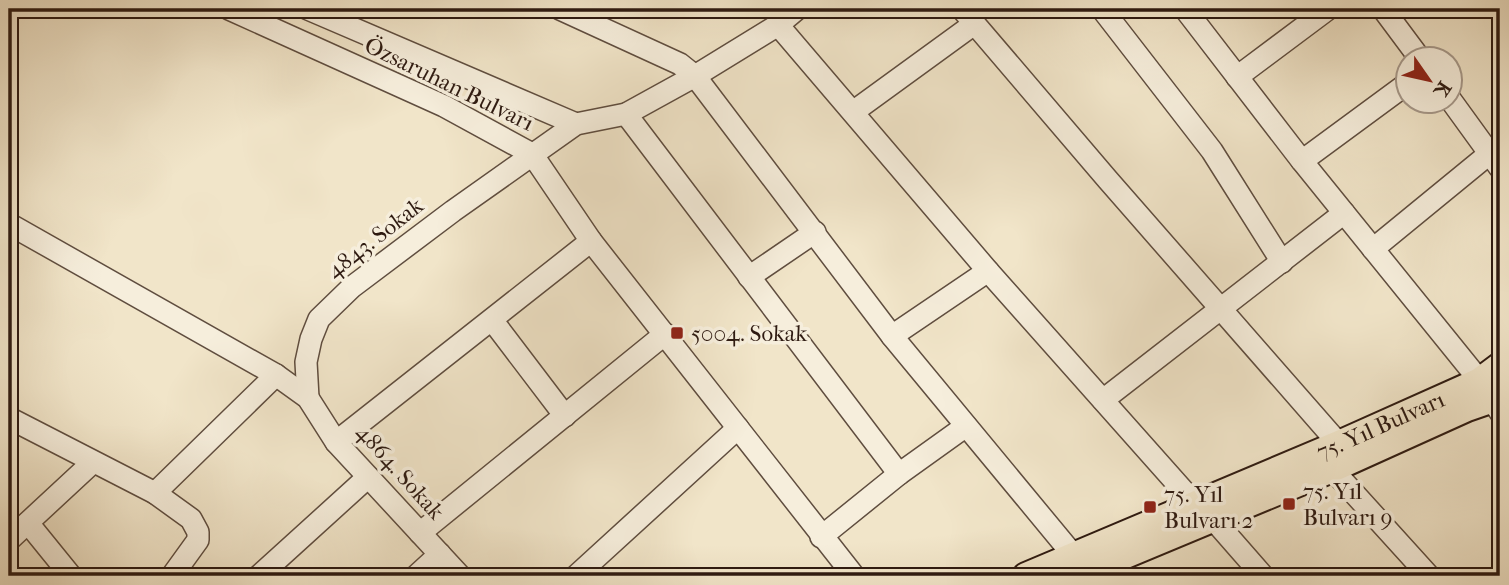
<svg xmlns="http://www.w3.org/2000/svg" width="1509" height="585" font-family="'IM FELL French Canon',serif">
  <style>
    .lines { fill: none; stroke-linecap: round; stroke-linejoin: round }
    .minor-casing { stroke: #5f4d3f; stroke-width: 24 }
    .major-casing { stroke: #2e1a11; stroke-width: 30 }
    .minor { stroke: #f6eedc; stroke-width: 21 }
    .major { stroke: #f1e5c9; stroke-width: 26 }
    .poi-dot { fill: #8f2418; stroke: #f6eedc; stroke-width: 2.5 }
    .labels { text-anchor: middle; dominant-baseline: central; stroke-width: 7; stroke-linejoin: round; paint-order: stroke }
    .street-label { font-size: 23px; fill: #2e1a11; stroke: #f6eedc }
    .poi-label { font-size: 23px; fill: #2e1a11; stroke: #f6eedc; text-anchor: start }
  </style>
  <rect width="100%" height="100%" fill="#f1e5c9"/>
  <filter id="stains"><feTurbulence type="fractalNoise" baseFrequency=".00286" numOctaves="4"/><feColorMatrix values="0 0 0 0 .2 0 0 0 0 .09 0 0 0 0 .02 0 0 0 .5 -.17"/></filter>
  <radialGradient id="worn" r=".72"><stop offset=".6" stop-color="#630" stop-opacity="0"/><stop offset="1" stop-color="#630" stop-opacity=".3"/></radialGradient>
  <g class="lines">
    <g class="minor-casing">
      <g id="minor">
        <polyline points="229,9 444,106 532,154 591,241 854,576"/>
        <polyline points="308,9 576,124"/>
        <polyline points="560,9 680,64 695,76 892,336 1074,556"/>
        <polyline points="962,9 1108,180 1339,444"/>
        <polyline points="1102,9 1212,151 1282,262"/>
        <polyline points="1185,9 1302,161 1480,381 1500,412"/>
        <polyline points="1383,9 1421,60"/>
        <polyline points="778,25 988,271 1196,505"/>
        <polyline points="1237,77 1328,9"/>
        <polyline points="1450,99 1500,168"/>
        <polyline points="853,112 974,24"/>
        <polyline points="626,114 899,474 966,426"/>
        <polyline points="1302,161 1408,83"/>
        <polyline points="9,224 276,375 308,398 336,442 460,576"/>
        <polyline points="1373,249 1489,154"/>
        <polyline points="749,277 815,232"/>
        <polyline points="492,320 565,416"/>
        <polyline points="892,336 988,271"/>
        <polyline points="308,398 306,362 311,339 319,319 352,287 453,211 576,124 626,114 695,76 778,25 797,9"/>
        <polyline points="1103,400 1344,213"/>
        <polyline points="9,418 155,493 191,519 198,532 198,540 172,576"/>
        <polyline points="336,442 591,241"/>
        <polyline points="1332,469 1429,576"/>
        <polyline points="155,493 276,375"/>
        <polyline points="1214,520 1263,576"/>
        <polyline points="28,523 71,576"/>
        <polyline points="420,533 665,334"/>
        <polyline points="821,537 899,474"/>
        <polyline points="9,540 92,463"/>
        <polyline points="259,576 368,477"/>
        <polyline points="416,576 440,554"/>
        <polyline points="576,576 738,428"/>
      </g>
    </g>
    <g class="major-casing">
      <g id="major">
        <path id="s1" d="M1026 576 1339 444 1480 381 1500 366"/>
        <polyline points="1075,576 1332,469 1467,408 1493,399 1500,393"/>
      </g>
    </g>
    <use href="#minor" class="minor"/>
    <use href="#major" class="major"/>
  </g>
  <g class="poi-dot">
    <rect x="670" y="326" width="14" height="14" rx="3.5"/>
    <rect x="1282" y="497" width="14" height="14" rx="3.5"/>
    <rect x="1143" y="500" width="14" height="14" rx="3.5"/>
  </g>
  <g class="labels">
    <g class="street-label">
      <text transform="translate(449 84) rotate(26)">Özsaruhan Bulvarı</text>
      <text transform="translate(375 238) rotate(-38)">4843. Sokak</text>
      <text stroke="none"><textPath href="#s1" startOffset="385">75. Yıl Bulvarı</textPath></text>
      <text transform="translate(400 472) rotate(48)">4864. Sokak</text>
    </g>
    <g class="poi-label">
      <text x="691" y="333">5004. Sokak</text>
      <text x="1303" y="491">75. Yıl<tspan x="1303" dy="26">Bulvarı 9</tspan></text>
      <text x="1164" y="494">75. Yıl<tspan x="1164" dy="26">Bulvarı 2</tspan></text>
    </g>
  </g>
  <rect width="1509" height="585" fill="none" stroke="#f1e5c9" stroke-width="35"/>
  <rect x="10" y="10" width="1488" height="564" fill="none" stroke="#2e1a11" stroke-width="3.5"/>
  <rect x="18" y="18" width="1474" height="550" fill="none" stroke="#2e1a11" stroke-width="2"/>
  <g transform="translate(1429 80) rotate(124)"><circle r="33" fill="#f6eedc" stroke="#a6998b" stroke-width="2"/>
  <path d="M0-5L12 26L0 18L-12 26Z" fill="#8f2418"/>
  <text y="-10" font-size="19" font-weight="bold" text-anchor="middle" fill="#2e1a11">K</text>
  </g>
  <rect width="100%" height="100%" filter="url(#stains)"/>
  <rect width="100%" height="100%" fill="url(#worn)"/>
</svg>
